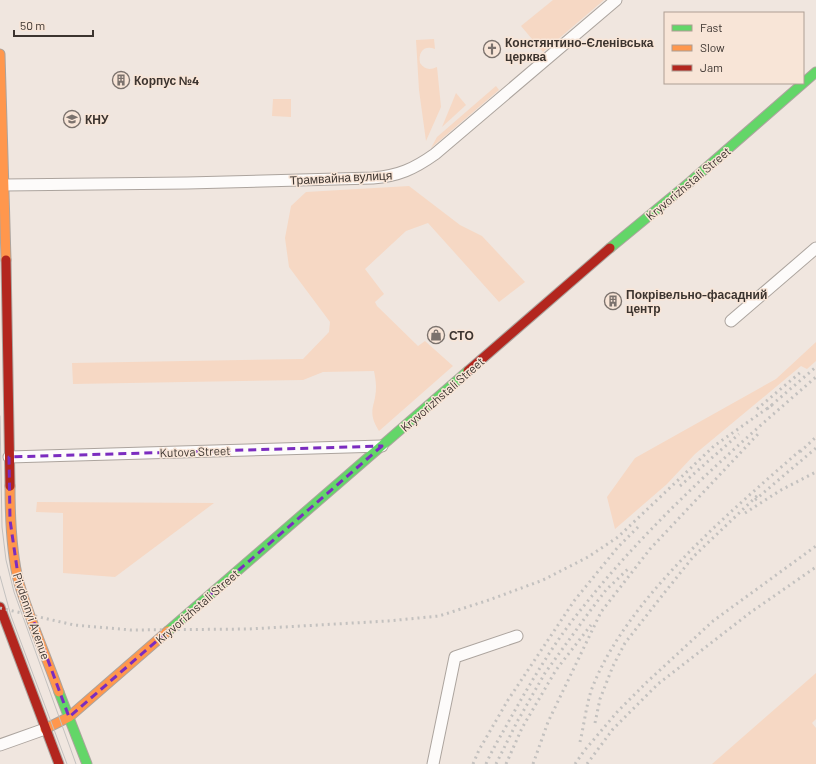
<svg xmlns="http://www.w3.org/2000/svg" width="816" height="764" font-family="Barlow,sans-serif">
  <style>
    .green { fill: #f6d8c4 }
    .lines { fill: none; stroke-linecap: round; stroke-linejoin: round }
    .street-casing { stroke: #aca49e; stroke-width: 13 }
    .fast-casing { stroke: #aca49e; stroke-width: 11 }
    .slow-casing { stroke: #aca49e; stroke-width: 11 }
    .jam-casing { stroke: #aca49e; stroke-width: 11 }
    .street { stroke: #fdfbfa; stroke-width: 11 }
    .fast { stroke: #63d668; stroke-width: 9 }
    .slow { stroke: #ff974d; stroke-width: 9 }
    .jam { stroke: #b3261e; stroke-width: 9 }
    .tram { stroke: #c3c1bf; stroke-width: 1 }
    .rail { stroke: #c3c1bf; stroke-width: 3; stroke-dasharray: 2 4; stroke-linecap: butt }
    .marked { fill: none; stroke: #7b2cbf; stroke-width: 3; stroke-dasharray: 8 5; stroke-linejoin: round }
    .labels { text-anchor: middle; dominant-baseline: central; stroke-width: 3; stroke-linejoin: round; paint-order: stroke }
    .poi-label { font-size: 12px; font-weight: bold; fill: #3c342f; stroke: #f8e5d7; text-anchor: start }
    .street-label { font-size: 12px; fill: #3c342f; stroke: #f8e5d7 }
  </style>
  <rect width="100%" height="100%" fill="#f0e6df"/>
  <g class="green">
    <polygon points="553,0 604,0 543,52 521,26"/>
    <path d="M434 39 435 49C424 45 418 52 420 63 425 70 430 70 437 67L441 107 426 141 419 90 416 40Z"/>
    <polygon points="496,86 499,90 431,148 437,137"/>
    <polygon points="456,93 466,105 442,127"/>
    <polygon points="273,99 291,99 291,117 272,116"/>
    <path d="M409 186 460 225 482 236 525 282 499 302 428 223 406 231 365 269 384 294 375 302 377 306 418 346 425 341 453 366 379 431C366 410 376 407 376 387 376 382 375 376 374 371L323 372 303 380 73 384 72 363 303 359 329 332 330 322 289 267 285 238 291 206 306 192Z"/>
    <polygon points="816,342 816,361 807,369 801,366 695,454 667,484 615,529 607,497 635,458 776,379"/>
    <polygon points="37,502 214,503 115,577 63,573 63,513 36,512"/>
    <polygon points="816,673 816,719 812,723 816,728 816,764 712,764"/>
  </g>
  <g class="lines">
    <g class="street-casing">
      <g id="street">
        <path d="M4 185 187 183 373 178C398 176 414 169 435 154L616 0"/>
        <polyline points="731,321 816,248"/>
        <polyline points="9,457 382,446"/>
        <polyline points="0,745 45,729"/>
        <polyline points="433,764 455,657 517,636"/>
      </g>
    </g>
    <g class="fast-casing">
      <g id="fast">
        <polyline points="610,248 690,182 816,72"/>
        <polyline points="168,631 468,371"/>
        <polyline points="59,692 87,764"/>
      </g>
    </g>
    <g class="slow-casing">
      <g id="slow">
        <polyline points="0,54 6,260"/>
        <path d="M10 486C10 518 11 552 19 583 30 620 46 656 59 692"/>
        <polyline points="45,729 69,717 168,631"/>
      </g>
    </g>
    <g class="jam-casing">
      <g id="jam">
        <polyline points="6,260 10,486"/>
        <polyline points="468,371 610,248"/>
        <polyline points="0,607 59,764"/>
      </g>
    </g>
    <use href="#street" class="street"/>
    <use href="#fast" class="fast"/>
    <use href="#slow" class="slow"/>
    <use href="#jam" class="jam"/>
    <g class="tram">
      <polyline points="0,416 2,527 6,560 14,592 76,764"/>
      <polyline points="0,576 11,616 67,764"/>
    </g>
    <g class="rail">
      <polyline points="757,409 802,371"/>
      <polyline points="767,409 816,367"/>
      <polyline points="800,452 816,437"/>
      <polyline points="680,486 739,434"/>
      <polyline points="755,500 816,448"/>
      <polyline points="745,513 781,490 816,472"/>
      <polyline points="0,608 74,625 131,630 249,629 388,621 439,616 489,600 543,580 588,557 618,537 714,446 772,405"/>
      <polyline points="595,723 600,699 613,666 625,643 661,597 693,557 758,495"/>
      <path d="M580 742C584 725 586 707 591 691 603 659 621 632 642 605 689 546 747 497 803 448"/>
      <polyline points="473,764 479,750 508,700 574,601 618,547 640,525"/>
      <path d="M486 764C493 748 502 734 510 719 532 680 555 641 583 607 651 521 734 448 816 377"/>
      <polyline points="496,764 517,722 545,673 590,611 606,590 629,568"/>
      <polyline points="506,764 522,728 556,670 591,625"/>
      <polyline points="533,764 548,722 601,612 650,549 759,433"/>
      <polyline points="575,764 584,751 618,711 647,682 713,621 816,546"/>
      <polyline points="587,764 613,729 658,684 751,612 816,567"/>
    </g>
  </g>
  <path class="marked" d="M382 446 69 717 19 582 10 520 9 457Z"/>
  <defs>
    <g id="church-ring" transform="scale(0.9)"><circle r="9.5" fill="#f8e5d7" stroke="#7b726d" stroke-width="1.5"/><path d="M-1.2-6h2.4v3.5h3.3v2.4h-3.3V6h-2.4V-.1h-3.3v-2.4h3.3Z" fill="#7b726d"/></g>
    <g id="building-ring" transform="scale(0.9)"><circle r="9.5" fill="#f8e5d7" stroke="#7b726d" stroke-width="1.5"/><path d="M-4-6H4V6H1V3H-1V6H-4ZM-2.5-4.3h1.7v1.8h-1.7ZM.8-4.3h1.7v1.8H.8ZM-2.5-1h1.7V.8h-1.7ZM.8-1h1.7V.8H.8Z" fill="#7b726d"/></g>
    <g id="university-ring" transform="scale(0.9)"><circle r="9.5" fill="#f8e5d7" stroke="#7b726d" stroke-width="1.5"/><path d="M0-5L7-2L0 1L-7-2ZM-4 1L0 2.5L4 1V4Q0 6-4 4Z" fill="#7b726d"/></g>
    <g id="shop-ring" transform="scale(0.9)"><circle r="9.5" fill="#f8e5d7" stroke="#7b726d" stroke-width="1.5"/><path d="M-5-2.5h2.3a2.7 3.5 0 0 1 5.4 0H5L5.5 6h-11ZM-1.5-2.5h3a1.5 2.3 0 0 0-3 0Z" fill="#7b726d"/></g>
  </defs>
  <g fill-rule="evenodd">
    <use href="#church-ring" x="492" y="49"/>
    <use href="#building-ring" x="121" y="80"/>
    <use href="#university-ring" x="72" y="119"/>
    <use href="#building-ring" x="613" y="301"/>
    <use href="#shop-ring" x="436" y="335"/>
  </g>
  <g class="labels">
    <g class="poi-label">
      <text x="505" y="42">Констянтино-Єленівська<tspan x="505" dy="14">церква</tspan></text>
      <text x="134" y="80">Корпус №4</text>
      <text x="85" y="119">КНУ</text>
      <text x="626" y="294">Покрівельно-фасадний<tspan x="626" dy="14">центр</tspan></text>
      <text x="449" y="335">СТО</text>
    </g>
    <g class="street-label">
      <text transform="translate(341 177) rotate(-3)">Трамвайна вулиця</text>
      <text transform="translate(688 183) rotate(-40)">Kryvorizhstali Street</text>
      <text transform="translate(442 394) rotate(-41)">Kryvorizhstali Street</text>
      <text transform="translate(195 451) rotate(-2)">Kutova Street</text>
      <text transform="translate(197 606) rotate(-41)">Kryvorizhstali Street</text>
      <text transform="translate(32 616) rotate(71)">Pivdennyi Avenue</text>
    </g>
  </g>
  <rect x="664" y="12" width="140" height="72" fill="#f8e5d7" stroke="#ad9e94"/>
  <rect x="672" y="25" width="20" height="6" fill="#63d668" stroke="#ad9e94"/>
  <text x="700" y="32" font-size="12" fill="#3c342f">Fast</text>
  <rect x="672" y="45" width="20" height="6" fill="#ff974d" stroke="#ad9e94"/>
  <text x="700" y="52" font-size="12" fill="#3c342f">Slow</text>
  <rect x="672" y="65" width="20" height="6" fill="#b3261e" stroke="#ad9e94"/>
  <text x="700" y="72" font-size="12" fill="#3c342f">Jam</text>
  <path d="M14 30v6h79v-6" fill="none" stroke="#3c342f" stroke-width="2"/>
  <text x="20" y="30" font-size="12" fill="#3c342f" stroke="#f8e5d7" stroke-width="3" paint-order="stroke">50 m</text>
</svg>
